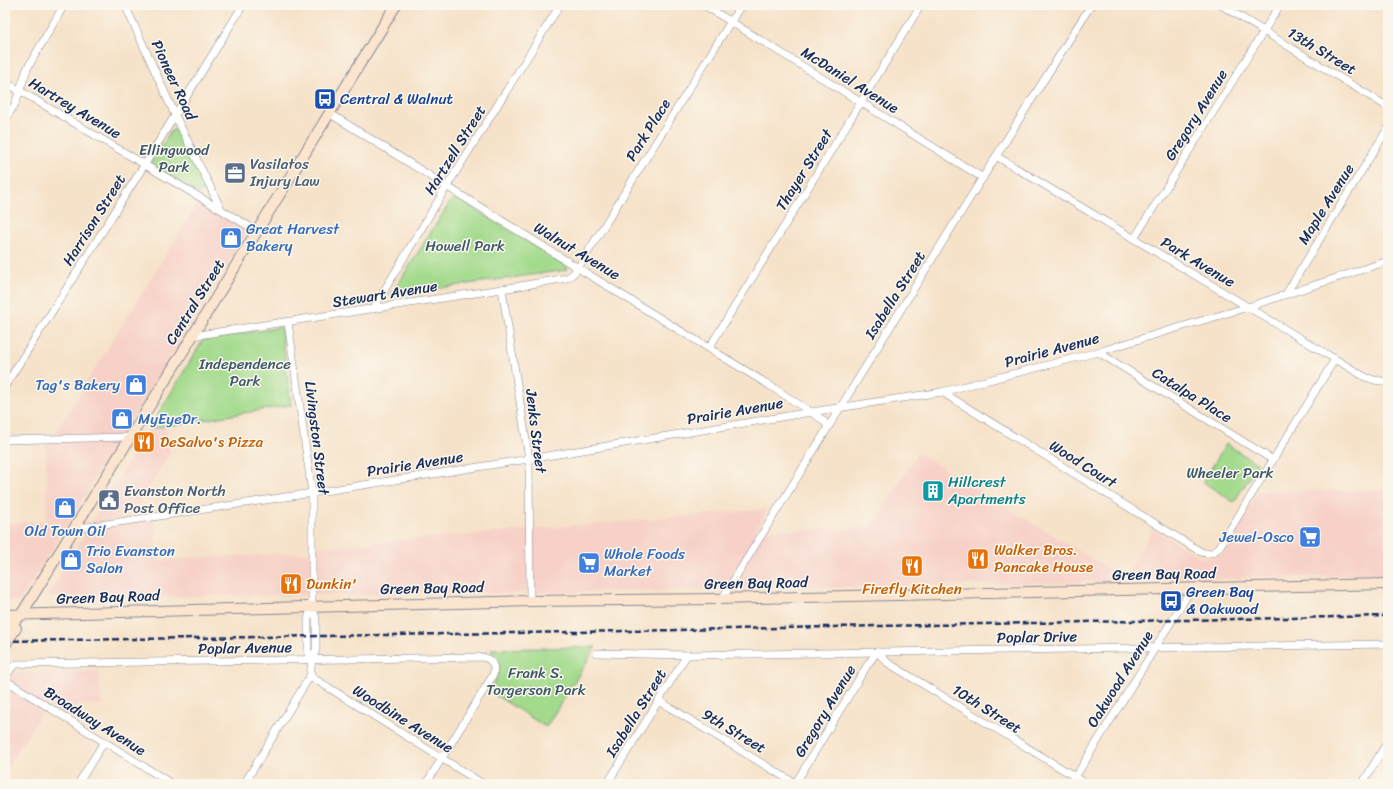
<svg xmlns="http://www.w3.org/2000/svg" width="1393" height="789" font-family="Sriracha,sans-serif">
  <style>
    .built { fill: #f7d1c8 }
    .green { fill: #a3da8c; stroke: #5f8475 }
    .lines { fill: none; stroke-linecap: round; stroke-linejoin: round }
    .minor-casing { stroke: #888894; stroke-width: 8 }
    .secondary-casing { stroke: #888894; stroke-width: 12 }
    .minor { stroke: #fff; stroke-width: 7 }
    .secondary { stroke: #fce5cf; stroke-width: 10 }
    .rail { stroke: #1b2f5e; stroke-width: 2.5; stroke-dasharray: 6 3; stroke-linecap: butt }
    .labels { text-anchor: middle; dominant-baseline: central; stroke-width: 3; stroke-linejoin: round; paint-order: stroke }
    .street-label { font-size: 15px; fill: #1b2f5e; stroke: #fbf7ec }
    .transit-label { font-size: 15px; fill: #164399; stroke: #fbf7ec; text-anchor: start }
    .park-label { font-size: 15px; fill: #3d5a6a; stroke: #fbf7ec }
    .service-label { font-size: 15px; fill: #4e5e75; stroke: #fbf7ec; text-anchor: start }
    .shop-label { font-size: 15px; fill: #366cbe; stroke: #fbf7ec; text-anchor: start }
    .food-label { font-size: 15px; fill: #c56008; stroke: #fbf7ec; text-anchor: start }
    .culture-label { font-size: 15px; fill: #0d838f; stroke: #fbf7ec; text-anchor: start }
  </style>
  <rect width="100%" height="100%" fill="#fbf7ec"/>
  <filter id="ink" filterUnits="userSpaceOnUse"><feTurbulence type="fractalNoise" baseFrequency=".025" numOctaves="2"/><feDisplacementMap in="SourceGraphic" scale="8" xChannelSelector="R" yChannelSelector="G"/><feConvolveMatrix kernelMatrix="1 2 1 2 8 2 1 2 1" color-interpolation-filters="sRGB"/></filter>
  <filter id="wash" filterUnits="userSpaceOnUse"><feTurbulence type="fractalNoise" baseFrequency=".012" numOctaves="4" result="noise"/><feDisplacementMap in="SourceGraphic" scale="16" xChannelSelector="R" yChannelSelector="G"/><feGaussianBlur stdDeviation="0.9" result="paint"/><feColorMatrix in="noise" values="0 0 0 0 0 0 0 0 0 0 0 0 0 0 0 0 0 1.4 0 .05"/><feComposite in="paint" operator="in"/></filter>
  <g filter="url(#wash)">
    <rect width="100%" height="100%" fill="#f6e2c9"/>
    <g class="built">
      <polygon points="199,201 248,230 20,601 5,601 5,523 47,522 46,440 51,440"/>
      <polygon points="166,426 170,453 130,519 153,516 157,561 189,558 313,553 314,548 768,509 755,531 871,528 918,453 1123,578 1121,581 543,593 46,597 149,429"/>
      <polygon points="1388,490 1388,575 1141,580 1128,572 1153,529 1199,556 1205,558 1216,556 1221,552 1258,492"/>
      <polygon points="99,671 101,705 77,705 70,719 47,705 5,771 5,686 13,673"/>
    </g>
    <g class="green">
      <polygon points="172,130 178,130 180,133 206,185 206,187 202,192 198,193 151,165 152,161"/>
      <polygon points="454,196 568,267 566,270 391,295"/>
      <polygon points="281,327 291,405 149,429 203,340"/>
      <polygon points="1226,444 1258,464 1234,502 1203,482"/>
      <path d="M596 647 546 727 492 693 490 690C494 682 502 672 498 663 496 658 493 655 491 649Z"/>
    </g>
  </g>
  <g filter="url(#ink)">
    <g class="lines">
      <g class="minor-casing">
        <g id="minor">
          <polyline points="125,5 175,115 221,209"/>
          <polyline points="704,5 983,178"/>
          <polyline points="1221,5 1388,107"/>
          <polyline points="5,82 257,231"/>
          <polyline points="329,113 578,268 769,385 823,420 828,427"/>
          <polyline points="5,120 15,104 27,69 64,5"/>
          <polyline points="996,156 1365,377 1374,380 1388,382"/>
          <polyline points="1134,239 1280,5"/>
          <polyline points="502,289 529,459 530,601"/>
          <polyline points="1286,294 1388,128"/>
          <polyline points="373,309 447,186 560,5"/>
          <polyline points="288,322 312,493 312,606 308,618 308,651 312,660"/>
          <polyline points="192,336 502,289 567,278 573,274 578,268 741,5"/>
          <polyline points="709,348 921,5"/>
          <polyline points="1098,352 1273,460"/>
          <polyline points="5,386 145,164 243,5"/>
          <path d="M942 392 1201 552C1210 555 1214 553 1220 546L1335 359"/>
          <polyline points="5,440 130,437"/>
          <polyline points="73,529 312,493 529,459 811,412 942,392 1098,352 1157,334 1248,307 1388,261"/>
          <polyline points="722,599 968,201 1091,5"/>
          <polyline points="597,653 687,655 1388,644"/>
          <polyline points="310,676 483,784"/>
          <path d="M5 678 12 667 17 664 481 657C491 658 496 665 493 675L426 784"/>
          <polyline points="5,680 172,784"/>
          <polyline points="659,701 796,784"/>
          <polyline points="78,784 104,742"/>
          <polyline points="244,784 310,676 312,660 316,650 316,618 312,606"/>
          <polyline points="607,784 687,655"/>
          <polyline points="795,784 868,664 877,652 888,663 1087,784"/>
          <polyline points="1071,784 1192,588"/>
          <polyline points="1362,784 1388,741"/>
        </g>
      </g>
      <g class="secondary-casing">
        <g id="secondary">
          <polyline points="5,615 530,601 716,599 1388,584"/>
          <polyline points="5,633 12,623 21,615 396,5"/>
          <polyline points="5,645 16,628"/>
        </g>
      </g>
      <use href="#minor" class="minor"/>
      <use href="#secondary" class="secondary"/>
      <polyline class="rail" points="5,641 576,632 1388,616"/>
    </g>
  </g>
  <defs>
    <g id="bus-square" transform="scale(1.15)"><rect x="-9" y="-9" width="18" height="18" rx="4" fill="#1a4fb4" stroke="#fbf7ec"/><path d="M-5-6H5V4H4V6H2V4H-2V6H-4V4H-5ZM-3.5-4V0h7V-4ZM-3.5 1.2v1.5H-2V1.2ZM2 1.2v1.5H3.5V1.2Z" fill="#fff"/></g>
    <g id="office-square" transform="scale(1.15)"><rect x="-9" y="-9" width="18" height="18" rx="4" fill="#5c6f8a" stroke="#fbf7ec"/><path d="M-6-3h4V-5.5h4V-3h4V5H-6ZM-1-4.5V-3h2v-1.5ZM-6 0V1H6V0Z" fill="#fff"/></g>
    <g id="shop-square" transform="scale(1.15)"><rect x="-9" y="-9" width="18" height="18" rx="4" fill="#3f7fe0" stroke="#fbf7ec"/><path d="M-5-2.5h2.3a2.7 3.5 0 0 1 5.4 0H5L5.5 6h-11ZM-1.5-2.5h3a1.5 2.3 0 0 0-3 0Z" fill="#fff"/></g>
    <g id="restaurant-square" transform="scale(1.15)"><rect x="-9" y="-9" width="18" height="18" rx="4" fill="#e8710a" stroke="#fbf7ec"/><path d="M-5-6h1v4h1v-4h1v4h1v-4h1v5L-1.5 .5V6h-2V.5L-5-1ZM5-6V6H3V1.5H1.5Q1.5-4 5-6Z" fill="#fff"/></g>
    <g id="building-square" transform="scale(1.15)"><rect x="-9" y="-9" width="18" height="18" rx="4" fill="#0f9aa8" stroke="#fbf7ec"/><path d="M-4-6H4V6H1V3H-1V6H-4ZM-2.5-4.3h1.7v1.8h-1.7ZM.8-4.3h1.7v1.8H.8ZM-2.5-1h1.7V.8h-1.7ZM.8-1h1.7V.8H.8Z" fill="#fff"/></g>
    <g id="civic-square" transform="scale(1.15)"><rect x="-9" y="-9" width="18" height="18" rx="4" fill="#5c6f8a" stroke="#fbf7ec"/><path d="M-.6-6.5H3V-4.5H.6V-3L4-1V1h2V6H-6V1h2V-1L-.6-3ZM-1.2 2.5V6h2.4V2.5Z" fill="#fff"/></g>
    <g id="supermarket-square" transform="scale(1.15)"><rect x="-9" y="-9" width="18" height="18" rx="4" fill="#3f7fe0" stroke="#fbf7ec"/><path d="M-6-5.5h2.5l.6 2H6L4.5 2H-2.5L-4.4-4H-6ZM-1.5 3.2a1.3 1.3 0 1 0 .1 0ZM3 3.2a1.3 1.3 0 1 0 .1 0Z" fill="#fff"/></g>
  </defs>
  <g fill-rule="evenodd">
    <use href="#bus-square" x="325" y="99"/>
    <use href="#office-square" x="235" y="173"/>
    <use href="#shop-square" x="231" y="238"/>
    <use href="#shop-square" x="136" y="385"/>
    <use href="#shop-square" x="122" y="419"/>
    <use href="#restaurant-square" x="144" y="442"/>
    <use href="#building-square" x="933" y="491"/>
    <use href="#civic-square" x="109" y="500"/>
    <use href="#shop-square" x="65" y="508"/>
    <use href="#supermarket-square" x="1310" y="537"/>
    <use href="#restaurant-square" x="978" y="559"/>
    <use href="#shop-square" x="71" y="560"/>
    <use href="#supermarket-square" x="589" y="563"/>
    <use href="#restaurant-square" x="912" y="566"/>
    <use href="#restaurant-square" x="291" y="584"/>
    <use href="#bus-square" x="1171" y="601"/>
  </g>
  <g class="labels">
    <g class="street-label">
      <text transform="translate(1322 51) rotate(31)">13th Street</text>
      <text transform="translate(174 80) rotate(65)">Pioneer Road</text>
      <text transform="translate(850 80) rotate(32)">McDaniel Avenue</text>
      <text transform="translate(75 108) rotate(31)">Hartrey Avenue</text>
      <text transform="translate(1196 115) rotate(-58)">Gregory Avenue</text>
      <text transform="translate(648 130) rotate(-58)">Park Place</text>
      <text transform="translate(455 150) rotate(-58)">Hartzell Street</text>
      <text transform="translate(804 170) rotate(-58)">Thayer Street</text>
      <text transform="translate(1326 204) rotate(-58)">Maple Avenue</text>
      <text transform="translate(94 220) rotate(-58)">Harrison Street</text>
      <text transform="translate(577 251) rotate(31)">Walnut Avenue</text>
      <text transform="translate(1198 262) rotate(31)">Park Avenue</text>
      <text transform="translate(385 294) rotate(-9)">Stewart Avenue</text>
      <text transform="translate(895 295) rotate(-58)">Isabella Street</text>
      <text transform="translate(195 302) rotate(-58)">Central Street</text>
      <text transform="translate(1052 350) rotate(-15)">Prairie Avenue</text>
      <text transform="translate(1192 395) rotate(32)">Catalpa Place</text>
      <text transform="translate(735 411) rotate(-10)">Prairie Avenue</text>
      <text transform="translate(536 431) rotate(83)">Jenks Street</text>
      <text transform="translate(317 438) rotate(83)">Livingston Street</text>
      <text transform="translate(415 464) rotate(-9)">Prairie Avenue</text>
      <text transform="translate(1083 464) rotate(32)">Wood Court</text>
      <text transform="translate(1164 574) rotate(-1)">Green Bay Road</text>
      <text transform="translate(756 583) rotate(-1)">Green Bay Road</text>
      <text transform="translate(432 588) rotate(-1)">Green Bay Road</text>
      <text transform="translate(108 597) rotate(-2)">Green Bay Road</text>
      <text transform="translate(1037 637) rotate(-1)">Poplar Drive</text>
      <text transform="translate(245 648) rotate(-1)">Poplar Avenue</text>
      <text transform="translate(1120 679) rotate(-58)">Oakwood Avenue</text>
      <text transform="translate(987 709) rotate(32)">10th Street</text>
      <text transform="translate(825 711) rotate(-59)">Gregory Avenue</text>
      <text transform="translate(636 713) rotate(-58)">Isabella Street</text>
      <text transform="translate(403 719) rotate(32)">Woodbine Avenue</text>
      <text transform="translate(95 721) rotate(32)">Broadway Avenue</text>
      <text transform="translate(734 731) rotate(31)">9th Street</text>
    </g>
    <g class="transit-label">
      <text x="340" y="99">Central &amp; Walnut</text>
      <text x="1186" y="592">Green Bay<tspan x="1186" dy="17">&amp; Oakwood</tspan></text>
    </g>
    <g class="park-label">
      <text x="174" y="150">Ellingwood<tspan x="174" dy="17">Park</tspan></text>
      <text x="465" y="246">Howell Park</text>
      <text x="245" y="364">Independence<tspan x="245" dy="17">Park</tspan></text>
      <text x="1230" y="473">Wheeler Park</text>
      <text x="536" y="673">Frank S.<tspan x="536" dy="17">Torgerson Park</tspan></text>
    </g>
    <g class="service-label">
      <text x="250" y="164">Vasilatos<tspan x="250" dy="17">Injury Law</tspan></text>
      <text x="124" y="491">Evanston North<tspan x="124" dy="17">Post Office</tspan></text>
    </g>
    <g class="shop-label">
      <text x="246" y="229">Great Harvest<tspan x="246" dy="17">Bakery</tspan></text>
      <text x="120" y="385" text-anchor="end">Tag's Bakery</text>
      <text x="138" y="419">MyEyeDr.</text>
      <text x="65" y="531" text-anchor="middle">Old Town Oil</text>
      <text x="1294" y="537" text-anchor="end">Jewel-Osco</text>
      <text x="86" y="551">Trio Evanston<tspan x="86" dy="17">Salon</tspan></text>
      <text x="604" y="554">Whole Foods<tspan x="604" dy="17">Market</tspan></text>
    </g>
    <g class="food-label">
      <text x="160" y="442">DeSalvo's Pizza</text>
      <text x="994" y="550">Walker Bros.<tspan x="994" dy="17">Pancake House</tspan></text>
      <text x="306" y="584">Dunkin'</text>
      <text x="912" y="589" text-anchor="middle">Firefly Kitchen</text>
    </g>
    <g class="culture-label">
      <text x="948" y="482">Hillcrest<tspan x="948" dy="17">Apartments</tspan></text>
    </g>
  </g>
  <rect width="1393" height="789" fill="none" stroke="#fbf7ec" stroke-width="20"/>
</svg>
